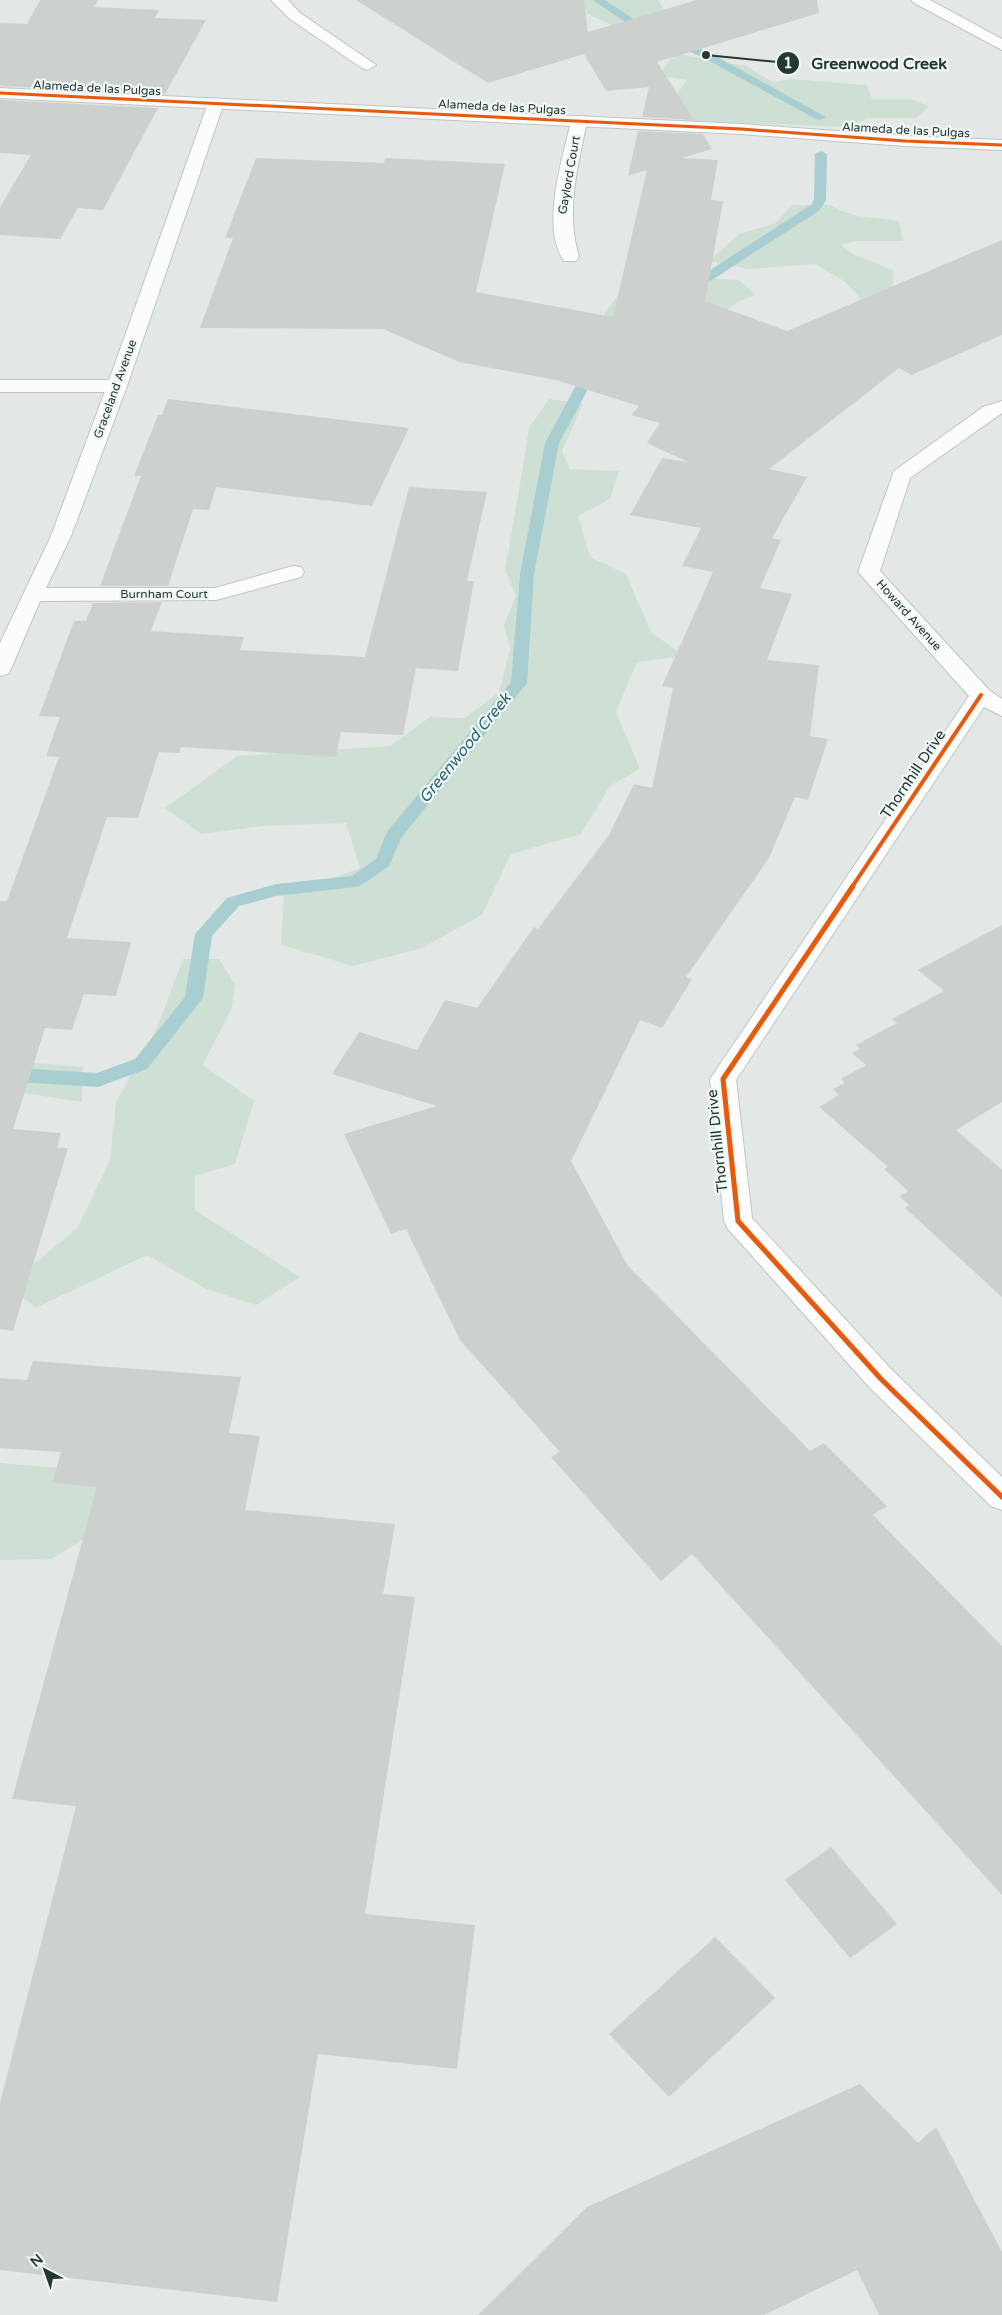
<svg xmlns="http://www.w3.org/2000/svg" width="1002" height="2315" font-family="'Varela Round',sans-serif">
  <style>
    .green { fill: #cee0d3 }
    .lines { fill: none; stroke-linecap: round; stroke-linejoin: round }
    .stream { fill: #a8ced2; fill-rule: evenodd }
    .building { fill: #ccd1cf }
    .lane-casing { stroke: #c0c5c3; stroke-width: 2 }
    .street-casing { stroke: #c0c5c3; stroke-width: 2 }
    .secondary-casing { stroke: #c0c5c3; stroke-width: 2 }
    .lane { fill: #fbfcfb; fill-rule: evenodd }
    .street { fill: #fbfcfb; fill-rule: evenodd }
    .secondary { fill: #fbfcfb; fill-rule: evenodd }
    .cycleway-far2-casing { stroke: #f1f7f4; stroke-width: 5 }
    .cycleway-far1-casing { stroke: #f1f7f4; stroke-width: 6 }
    .cycleway-casing { stroke: #f1f7f4; stroke-width: 8 }
    .cycleway-far2 { stroke: #e8590c; stroke-width: 3 }
    .cycleway-far1 { stroke: #e8590c; stroke-width: 4 }
    .cycleway { stroke: #e8590c; stroke-width: 5 }
    .labels { text-anchor: middle; dominant-baseline: central; stroke-width: 4.5; stroke-linejoin: round; paint-order: stroke }
    .far-street-label { font-size: 12px; fill: #243932; stroke: #f1f7f4 }
    .street-label { font-size: 15px; fill: #243932; stroke: #f1f7f4 }
    .water-label { font-size: 16px; font-style: italic; fill: #25656e; stroke: #f1f7f4 }
    .leader { fill: none; stroke: #243932; stroke-width: 2 }
    .callout-dot { fill: #243932; stroke: #f1f7f4; stroke-width: 2 }
    .mark-label { font-size: 15px; text-anchor: middle; font-weight: bold; fill: #fff }
    .callout-label { font-size: 16px; text-anchor: middle; font-weight: bold; fill: #243932; stroke: #f1f7f4; stroke-width: 4.5; stroke-linejoin: round; paint-order: stroke }
  </style>
  <rect width="100%" height="100%" fill="#e3e8e6"/>
  <g class="green">
    <polygon points="581,0 658,0 664,10 617,28 588,14"/>
    <polygon points="678,54 746,66 773,82 793,79 867,85 872,99 913,99 929,107 916,118 868,118 849,127 687,121 669,112 675,97 687,80 660,76 668,62"/>
    <polygon points="792,205 831,205 839,210 858,216 899,221 903,241 856,241 841,245 853,254 893,270 892,295 861,299 844,281 815,264 748,269 710,261 739,234 776,223"/>
    <polygon points="679,277 739,280 756,295 737,302 711,321 578,348 617,297"/>
    <polygon points="549,399 583,404 562,451 570,469 619,471 610,499 578,516 590,557 626,574 651,632 684,656 637,662 616,712 640,769 610,786 581,834 511,854 482,915 422,948 353,966 281,945 284,896 360,868 346,823 263,826 201,834 165,808 237,756 390,746 430,717 465,718 499,692 510,650 504,625 516,596 505,571 522,472 529,428"/>
    <polygon points="183,959 219,959 235,984 232,1008 203,1065 254,1101 235,1164 195,1176 195,1210 300,1277 256,1305 206,1289 147,1255 35,1308 9,1285 78,1227 110,1160 116,1102 157,1028"/>
    <polygon points="0,1060 83,1067 82,1102 10,1091"/>
    <polygon points="0,1463 105,1472 139,1505 51,1559 0,1560"/>
  </g>
  <g class="lines">
    <g class="stream">
      <polygon points="593,0 605,0 643,25 710,53 826,117 820,120 816,119 702,57 635,29"/>
      <polygon points="821,151 827,154 826,200 820,210 712,280 686,288 682,287 680,284 682,281 704,274 811,205 814,200 815,154"/>
      <polygon points="594,361 601,365 559,443 534,574 527,683 401,838 389,866 362,885 356,887 276,896 239,906 212,936 203,998 147,1069 98,1087 0,1081 0,1067 97,1073 135,1059 185,997 195,934 227,898 276,884 352,876 376,859 387,832 511,682 520,574 545,443 587,365"/>
    </g>
  </g>
  <g class="building">
    <polygon points="40,0 98,0 94,7 159,10 155,18 206,20 165,94 0,86 0,23 27,24"/>
    <polygon points="356,0 584,0 588,32 697,0 817,0 819,13 657,62 694,120 642,117 649,87 606,91 584,54 488,83"/>
    <polygon points="0,100 158,108 103,210 78,208 60,239 0,235 0,207 31,155 0,153"/>
    <polygon points="638,131 703,134 712,149 682,158 718,160 711,200 723,201 705,301 787,331 1002,240 1002,335 911,375 899,368 769,469 807,477 772,538 781,540 760,588 792,594 767,660 819,665 810,736 828,739 808,800 795,797 769,858 686,977 692,979 662,1028 640,1020 571,1161 628,1266 810,1451 824,1443 887,1506 873,1515 1002,1646 1002,1895 692,1554 661,1581 551,1457 560,1452 460,1340 406,1229 391,1234 344,1134 437,1106 332,1074 359,1032 417,1050 445,1000 477,1008 534,927 538,929 609,835 634,784 652,788 673,688 662,686 713,572 682,566 701,528 630,515 662,458 688,462 647,443 660,423 631,415 639,406 556,380 459,362 383,329 200,328 233,238 225,238 256,158 384,163 385,158 505,164 476,292 613,317 647,170 628,176"/>
    <polygon points="168,399 409,428 372,506 216,487 209,510 193,509 168,586 100,586 141,476 134,476 158,415 162,415"/>
    <polygon points="409,487 487,492 467,581 474,581 458,671 416,668 403,735 341,732 336,757 181,747 179,753 159,752 138,818 107,817 67,938 131,942 116,996 84,994 72,1030 45,1028 13,1129 61,1133 57,1148 68,1148 13,1331 0,1329 0,901 7,901 59,757 46,756 60,717 39,716 74,621 86,621 93,603 162,602 151,631 244,637 240,650 365,657"/>
    <polygon points="1002,925 1002,1102 956,1130 1002,1170 1002,1297 905,1208 909,1205 899,1196 908,1191 884,1169 888,1167 819,1107 839,1095 833,1089 845,1083 841,1079 866,1065 852,1053 860,1049 856,1045 897,1023 892,1019 944,991 918,970"/>
    <polygon points="33,1361 241,1377 229,1433 260,1436 245,1510 395,1524 383,1594 415,1597 365,1914 475,1925 457,2069 318,2054 277,2302 0,2270 0,2103 76,1806 12,1799 97,1487 52,1483 61,1452 0,1448 0,1378 27,1380"/>
    <polygon points="831,1847 897,1924 850,1958 785,1880"/>
    <polygon points="715,1937 775,1998 669,2097 609,2034"/>
    <polygon points="860,2084 918,2143 936,2127 1002,2252 1002,2315 879,2315 857,2270 764,2315 478,2315 587,2207"/>
  </g>
  <g class="lines">
    <g class="lane-casing">
      <polygon id="lane" points="0,380 117,380 124,382 127,386 124,390 117,392 0,392"/>
    </g>
    <g class="street-casing">
      <g id="street">
        <polygon points="271,0 288,0 300,13 376,65 368,70 362,68 290,19"/>
        <polygon points="911,0 930,0 1002,39 1002,50 914,3"/>
        <polygon points="216,98 224,103 127,386 71,536 46,588 215,588 293,566 301,567 304,572 301,577 216,600 40,601 11,669 8,674 0,676 0,643 51,536 107,386 208,103"/>
        <path d="M579 116 585 117 587 121C578 167 565 210 579 257L576 261H564C540 227 563 158 571 121L573 117Z"/>
        <polygon points="1002,401 1002,413 910,478 880,571 989,690 1002,699 1002,716 984,707 736,1080 752,1218 892,1370 1002,1477 1002,1510 991,1506 870,1388 728,1229 724,1221 710,1079 969,696 858,572 894,471 983,407"/>
      </g>
    </g>
    <g class="secondary-casing">
      <polygon id="secondary" points="0,88 741,124 905,136 1002,140 1002,150 905,146 741,134 0,98"/>
    </g>
    <use href="#lane" class="lane"/>
    <use href="#street" class="street"/>
    <use href="#secondary" class="secondary"/>
    <g class="cycleway-far2-casing">
      <polyline id="cycleway-far2" points="0,93 741,129 905,141 1002,145"/>
    </g>
    <g class="cycleway-far1-casing">
      <polyline id="cycleway-far1" points="852,887 981,695"/>
    </g>
    <g class="cycleway-casing">
      <polyline id="cycleway" points="853,886 723,1079 738,1221 881,1379 1002,1497"/>
    </g>
    <use href="#cycleway-far2" class="cycleway-far2"/>
    <use href="#cycleway-far1" class="cycleway-far1"/>
    <use href="#cycleway" class="cycleway"/>
  </g>
  <g class="labels">
    <g class="far-street-label">
      <text transform="translate(97 88) rotate(3)">Alameda de las Pulgas</text>
      <text transform="translate(502 107) rotate(3)">Alameda de las Pulgas</text>
      <text transform="translate(906 130) rotate(3)">Alameda de las Pulgas</text>
      <text transform="translate(569 175) rotate(-80)">Gaylord Court</text>
      <text transform="translate(115 389) rotate(-70)">Graceland Avenue</text>
      <text x="164" y="594">Burnham Court</text>
      <text transform="translate(909 615) rotate(48)">Howard Avenue</text>
    </g>
    <g class="street-label">
      <text transform="translate(913 774) rotate(-56)">Thornhill Drive</text>
      <text transform="translate(717 1141) rotate(-96)">Thornhill Drive</text>
    </g>
    <g class="water-label">
      <text transform="translate(465 748) rotate(-51)">Greenwood Creek</text>
    </g>
  </g>
  <path class="leader" d="M706 55L788 63"/>
  <g class="callout-dot">
    <circle cx="706" cy="55" r="5"/>
    <circle cx="788" cy="63" r="12"/>
  </g>
  <g class="mark-label">
    <text x="788" y="68">1</text>
  </g>
  <g class="callout-label">
    <text x="879" y="69">Greenwood Creek</text>
  </g>
  <g transform="translate(45 2270) rotate(319)" stroke="#f1f7f4" stroke-width="4" paint-order="stroke">
  <path d="M0-4L9 19L0 12L-9 19Z" fill="#243932"/>
  <text y="-8" font-size="14" font-weight="bold" text-anchor="middle" fill="#243932">N</text>
  </g>
</svg>
